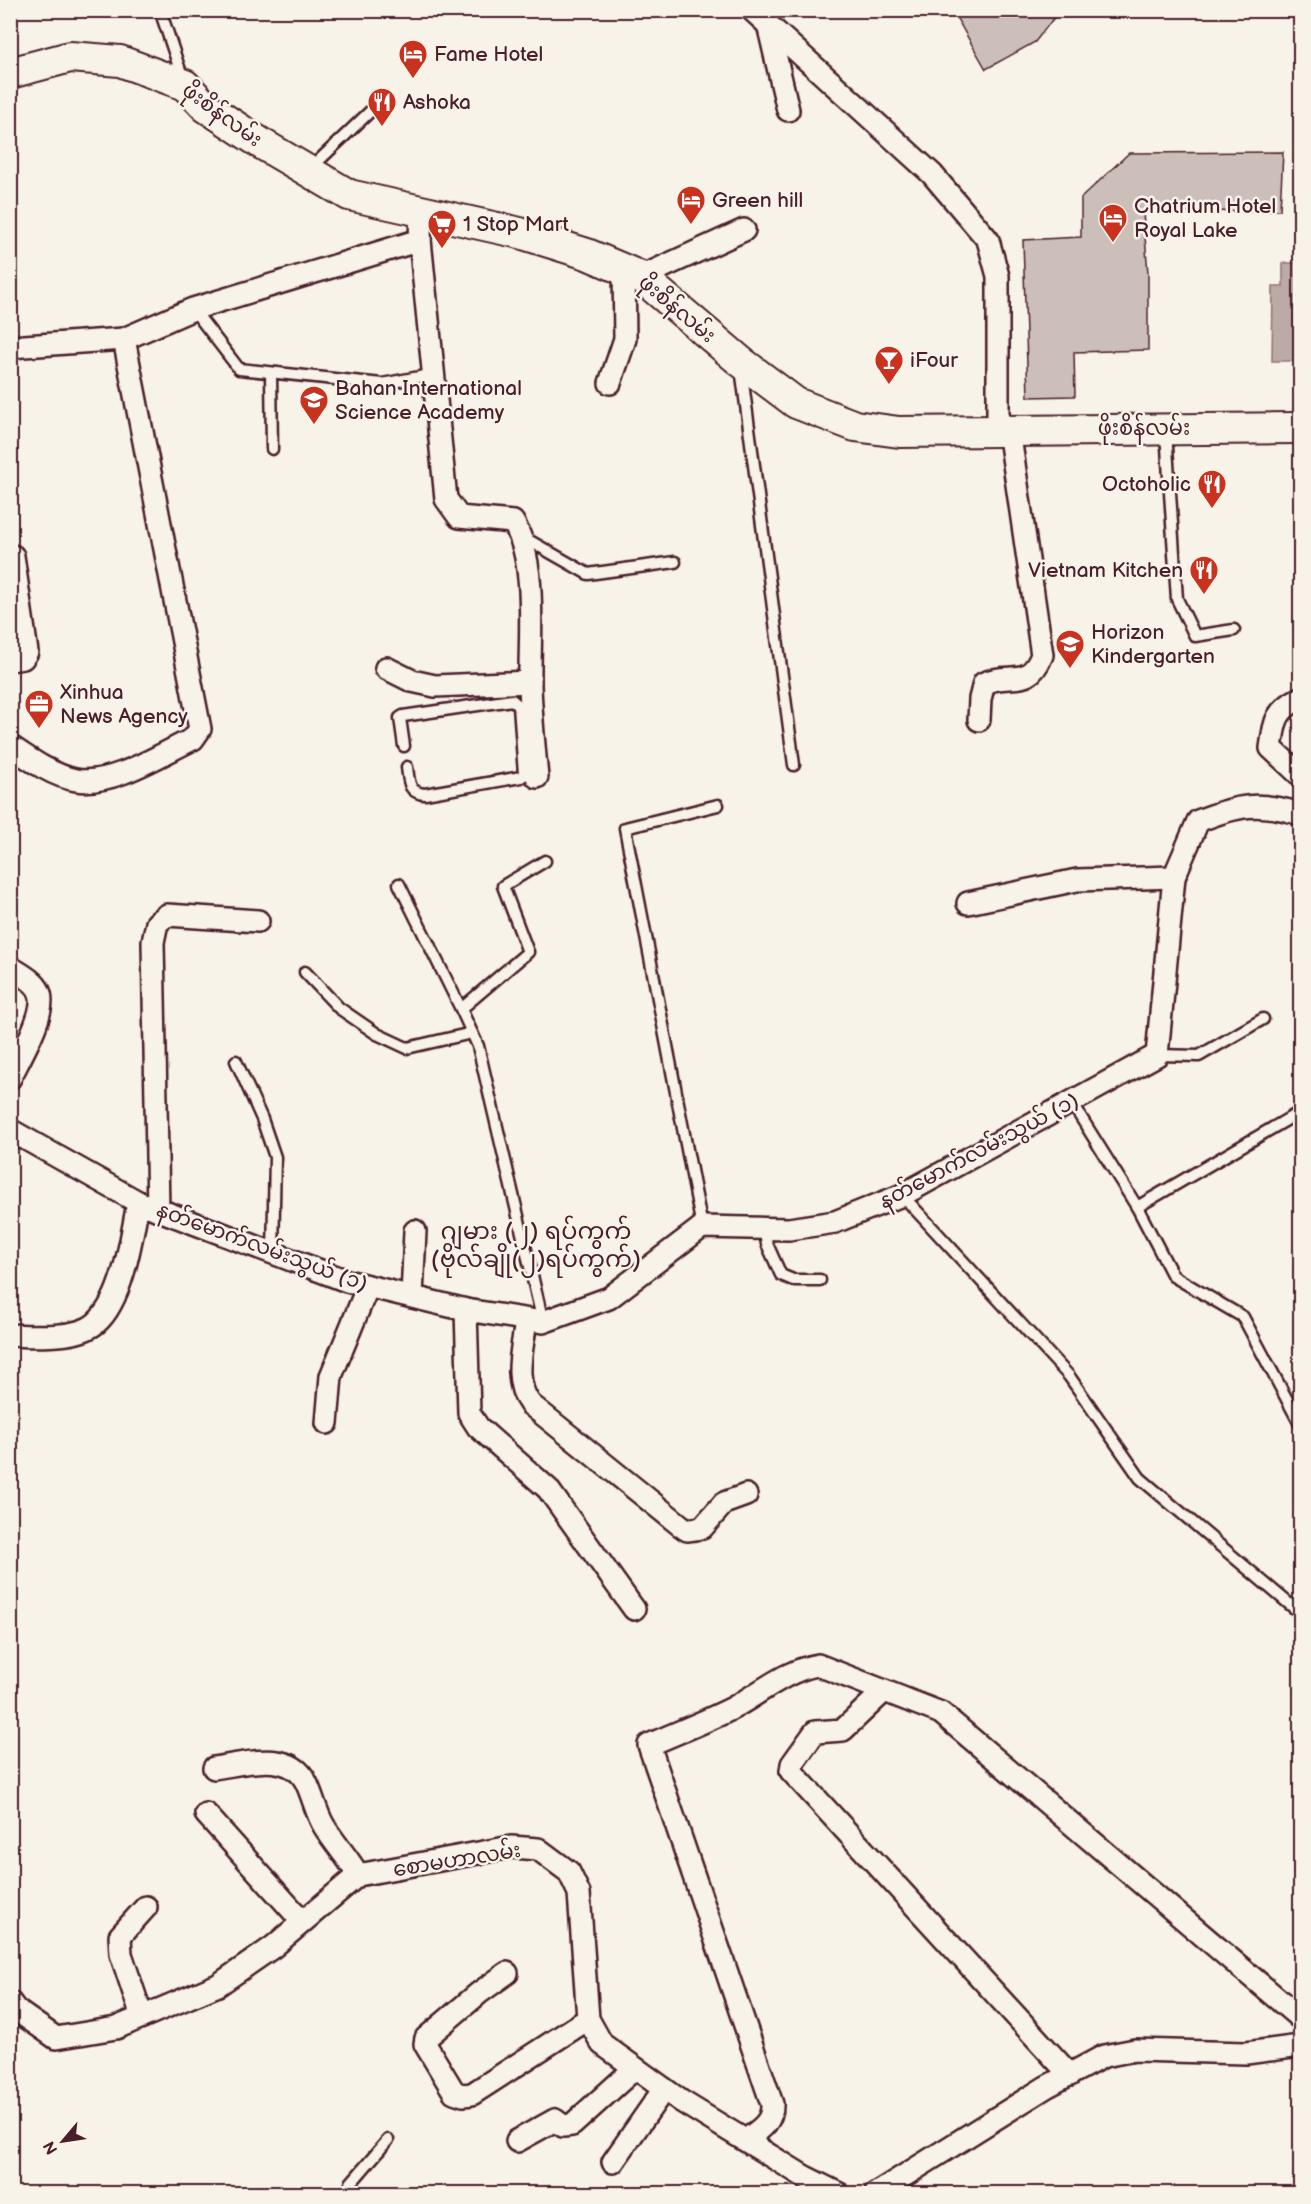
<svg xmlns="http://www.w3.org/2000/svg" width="1311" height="2204" font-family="'Balsamiq Sans','Noto Sans Myanmar',sans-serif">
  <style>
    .water { fill: #bcaaa7; stroke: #8e7275; stroke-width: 1.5 }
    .building { fill: #ccbfb9; stroke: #4a1f2b; stroke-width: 1.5 }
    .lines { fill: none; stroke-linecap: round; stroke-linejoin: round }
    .lane-casing { stroke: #4a1f2b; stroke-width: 15 }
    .street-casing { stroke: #4a1f2b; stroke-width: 26 }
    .secondary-casing { stroke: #4a1f2b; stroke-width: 34 }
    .lane { stroke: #f7f3e8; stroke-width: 10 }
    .street { stroke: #f7f3e8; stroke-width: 21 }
    .secondary { stroke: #f7f3e8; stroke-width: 30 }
    .labels { text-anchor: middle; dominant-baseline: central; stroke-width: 5; stroke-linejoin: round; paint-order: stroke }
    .poi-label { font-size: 21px; fill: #4a1f2b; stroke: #f7f3e8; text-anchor: start }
    .street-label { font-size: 21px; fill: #4a1f2b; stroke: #f7f3e8 }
    .quarter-label { font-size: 24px; fill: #4a1f2b; stroke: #f7f3e8 }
  </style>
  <rect width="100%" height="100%" fill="#f7f3e8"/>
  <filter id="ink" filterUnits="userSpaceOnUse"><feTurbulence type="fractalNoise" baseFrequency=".0167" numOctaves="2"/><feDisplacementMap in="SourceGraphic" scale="12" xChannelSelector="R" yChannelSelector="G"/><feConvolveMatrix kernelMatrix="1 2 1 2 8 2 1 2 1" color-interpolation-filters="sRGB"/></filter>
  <g filter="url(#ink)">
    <polygon class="water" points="1283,263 1300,263 1300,361 1272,361 1273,286 1283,286"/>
    <g class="building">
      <polygon points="952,10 1060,10 1035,42 986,69"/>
      <polygon points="1283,152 1280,210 1143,213 1148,273 1148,350 1074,352 1075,396 1028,397 1023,240 1081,237 1081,198 1129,153"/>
    </g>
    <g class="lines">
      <g class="lane-casing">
        <g id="lane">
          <polyline points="160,10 183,79"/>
          <polyline points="310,169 380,102"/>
          <polyline points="193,309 239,369 382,384 435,374"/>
          <polyline points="741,368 794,765"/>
          <polyline points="271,373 272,449"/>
          <polyline points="1166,432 1177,599 1195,636 1234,630"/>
          <polyline points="523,537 588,574 675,562"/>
          <polyline points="404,746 400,718 403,716 512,700 519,706 524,774"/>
          <path d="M407 767C409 781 408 793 425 794L521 777 527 773"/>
          <polyline points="399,884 461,1009"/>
          <polyline points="305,972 339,1008 377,1034 407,1048 472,1033 478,1046 543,1322"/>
          <polyline points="472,1033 461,1009 528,952 503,886 545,861"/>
          <polyline points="1157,1055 1199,1056 1263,1019"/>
          <polyline points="236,1061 262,1119 275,1157 273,1253"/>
          <polyline points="1072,1103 1137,1207 1173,1276 1243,1317 1300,1424"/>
          <polyline points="902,1195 1069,1376 1140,1478 1300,1613"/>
          <polyline points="1137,1207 1300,1112"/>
          <polyline points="702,1227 625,828 718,805"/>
          <polyline points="764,1227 767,1244 781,1275 793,1280 820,1280"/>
          <polyline points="350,2194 351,2183 388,2140"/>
        </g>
      </g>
      <g class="street-casing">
        <g id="street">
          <polyline points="752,10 932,174 988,240 998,276 998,430"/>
          <polyline points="768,24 788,110"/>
          <path d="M421 213 420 240 446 499 459 517 513 522C538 563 529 637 530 685 531 716 534 747 537 777"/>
          <polyline points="641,277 744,230"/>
          <polyline points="10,347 124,339 193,309 420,240"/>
          <polyline points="610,383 625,339 624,267"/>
          <polyline points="10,660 23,658 27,652 13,556"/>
          <polyline points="386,668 412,681 435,686 530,682"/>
          <path d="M1300 698C1275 711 1275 721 1271 748L1300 775"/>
          <path d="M979 720 980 699 984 683C1010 671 1028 690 1042 655L1009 430"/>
          <path d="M10 746C29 759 53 776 76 780 112 786 161 754 193 739L200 729 124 339"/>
          <polyline points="968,903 1077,880 1174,877"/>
          <path d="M10 967C19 973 35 981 39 991 49 1010 19 1059 10 1078"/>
          <path d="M10 1130 138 1202 347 1281 466 1310 543 1322 609 1298 702 1227 789 1229 835 1222 902 1195 1157 1055 1174 877 1198 821C1238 805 1258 801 1300 814"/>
          <polyline points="158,1210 153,942 157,923 167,915 258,921"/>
          <polyline points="412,1297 415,1231"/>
          <polyline points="466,1310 469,1413 478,1427 548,1489 634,1609"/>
          <path d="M526 1320C523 1348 512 1380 530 1404L680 1525 687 1530 702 1528 724 1503 746 1495"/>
          <path d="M10 1335C34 1336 78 1339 96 1323 123 1300 132 1236 138 1202"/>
          <polyline points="327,1423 331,1376 368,1286"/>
          <polyline points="883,1692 843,1730 815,1732 792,1764 791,1771 1070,2075"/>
          <path d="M214 1768C243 1764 290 1749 306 1782 313 1796 316 1813 324 1826 334 1843 348 1857 358 1875"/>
          <polyline points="206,1814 302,1921"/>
          <polyline points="507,1973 479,1993 426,2038 425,2044 454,2092 463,2095 472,2094 588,2019"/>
          <polyline points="10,2002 16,2010 56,2038 116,2028 218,1985 273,1947 358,1875 511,1847 538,1849 569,1872 579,1893 588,2019 602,2044 681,2101 805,2177 839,2194"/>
          <polyline points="142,2017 121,1954 120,1936 146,1907"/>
          <path d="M746 2140C759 2130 773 2123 772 2104L649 1745C676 1733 705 1722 731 1709 759 1694 786 1670 818 1665L941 1713 1300 2018"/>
          <polyline points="517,2141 555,2120 563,2126 572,2125 634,2069"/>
          <polyline points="613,2162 664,2089"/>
          <polyline points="875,2194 1046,2087 1104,2056 1135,2050 1246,2053 1300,2046"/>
        </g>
      </g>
      <g class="secondary-casing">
        <polyline id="secondary" points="10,73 70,57 120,61 185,85 206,107 262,144 349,195 520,233 587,254 641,277 740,361 796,403 855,426 899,432 1300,428"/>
      </g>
      <use href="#lane" class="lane"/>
      <use href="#street" class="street"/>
      <use href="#secondary" class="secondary"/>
    </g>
  </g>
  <defs>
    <g id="hotel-pin" transform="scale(1.5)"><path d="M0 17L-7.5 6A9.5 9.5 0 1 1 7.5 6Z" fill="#c8321e" stroke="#f7f3e8"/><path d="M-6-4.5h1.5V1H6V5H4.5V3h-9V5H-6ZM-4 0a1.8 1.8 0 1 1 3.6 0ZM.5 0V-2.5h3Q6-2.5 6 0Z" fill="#fff"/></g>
    <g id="restaurant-pin" transform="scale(1.5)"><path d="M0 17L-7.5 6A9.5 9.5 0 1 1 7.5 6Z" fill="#c8321e" stroke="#f7f3e8"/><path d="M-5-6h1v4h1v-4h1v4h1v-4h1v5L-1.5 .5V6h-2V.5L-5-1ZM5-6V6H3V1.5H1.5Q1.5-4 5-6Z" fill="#fff"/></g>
    <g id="supermarket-pin" transform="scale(1.5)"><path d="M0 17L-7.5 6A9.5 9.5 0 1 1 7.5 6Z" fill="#c8321e" stroke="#f7f3e8"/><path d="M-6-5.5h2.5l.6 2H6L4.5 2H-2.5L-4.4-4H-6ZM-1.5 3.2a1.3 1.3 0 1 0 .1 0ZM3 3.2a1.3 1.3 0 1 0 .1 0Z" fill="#fff"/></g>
    <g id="bar-pin" transform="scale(1.5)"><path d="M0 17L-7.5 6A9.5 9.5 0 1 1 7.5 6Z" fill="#c8321e" stroke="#f7f3e8"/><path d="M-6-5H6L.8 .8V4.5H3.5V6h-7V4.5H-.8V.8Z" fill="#fff"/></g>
    <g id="school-pin" transform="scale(1.5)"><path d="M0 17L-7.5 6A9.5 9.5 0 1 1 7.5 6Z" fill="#c8321e" stroke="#f7f3e8"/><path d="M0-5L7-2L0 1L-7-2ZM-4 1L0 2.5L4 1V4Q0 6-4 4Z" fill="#fff"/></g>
    <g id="office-pin" transform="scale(1.5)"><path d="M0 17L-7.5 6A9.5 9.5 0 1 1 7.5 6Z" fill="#c8321e" stroke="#f7f3e8"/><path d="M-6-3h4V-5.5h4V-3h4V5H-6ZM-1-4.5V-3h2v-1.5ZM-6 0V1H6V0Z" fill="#fff"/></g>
  </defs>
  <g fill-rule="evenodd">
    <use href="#hotel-pin" x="413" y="54"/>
    <use href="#restaurant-pin" x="382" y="102"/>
    <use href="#hotel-pin" x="691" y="200"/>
    <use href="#hotel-pin" x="1113" y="218"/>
    <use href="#supermarket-pin" x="442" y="224"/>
    <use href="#bar-pin" x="889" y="360"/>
    <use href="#school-pin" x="314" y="400"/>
    <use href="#restaurant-pin" x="1212" y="484"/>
    <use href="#restaurant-pin" x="1204" y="570"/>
    <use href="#school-pin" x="1070" y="644"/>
    <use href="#office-pin" x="39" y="704"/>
  </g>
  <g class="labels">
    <g class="poi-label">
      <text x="434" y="54">Fame Hotel</text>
      <text x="403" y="102">Ashoka</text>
      <text x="712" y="200">Green hill</text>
      <text x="1134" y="206">Chatrium Hotel<tspan x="1134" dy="24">Royal Lake</tspan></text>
      <text x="463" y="224">1 Stop Mart</text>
      <text x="910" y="360">iFour</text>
      <text x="335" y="388">Bahan International<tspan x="335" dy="24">Science Academy</tspan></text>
      <text x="1191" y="484" text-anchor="end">Octoholic</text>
      <text x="1183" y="570" text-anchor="end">Vietnam Kitchen</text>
      <text x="1091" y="632">Horizon<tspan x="1091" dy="24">Kindergarten</tspan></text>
      <text x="60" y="692">Xinhua<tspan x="60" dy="24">News Agency</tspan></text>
    </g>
    <g class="street-label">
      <text transform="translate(222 115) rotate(36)">ဖိုးစိန်လမ်း</text>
      <text transform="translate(677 309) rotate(40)">ဖိုးစိန်လမ်း</text>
      <text x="1144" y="428">ဖိုးစိန်လမ်း</text>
      <text transform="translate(979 1151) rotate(-28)">နတ်မောက်လမ်းသွယ် (၁)</text>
      <text transform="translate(262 1247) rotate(20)">နတ်မောက်လမ်းသွယ် (၁)</text>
      <text transform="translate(457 1860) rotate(-9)">စောမဟာလမ်း</text>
    </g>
    <g class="quarter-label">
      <text x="536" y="1231">ဂျမား (၂) ရပ်ကွက်<tspan x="536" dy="28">(ဗိုလ်ချို(၂)ရပ်ကွက်)</tspan></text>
    </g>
  </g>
  <rect width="1311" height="2204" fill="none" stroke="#f7f3e8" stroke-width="36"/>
  <rect x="18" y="18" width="1275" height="2168" fill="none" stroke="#4a1f2b" stroke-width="2" filter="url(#ink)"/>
  <g transform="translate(63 2141) rotate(241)" stroke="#f7f3e8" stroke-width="4.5" paint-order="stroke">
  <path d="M0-4.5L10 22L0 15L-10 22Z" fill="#4a1f2b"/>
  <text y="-9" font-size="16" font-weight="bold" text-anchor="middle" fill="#4a1f2b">N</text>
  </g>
</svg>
